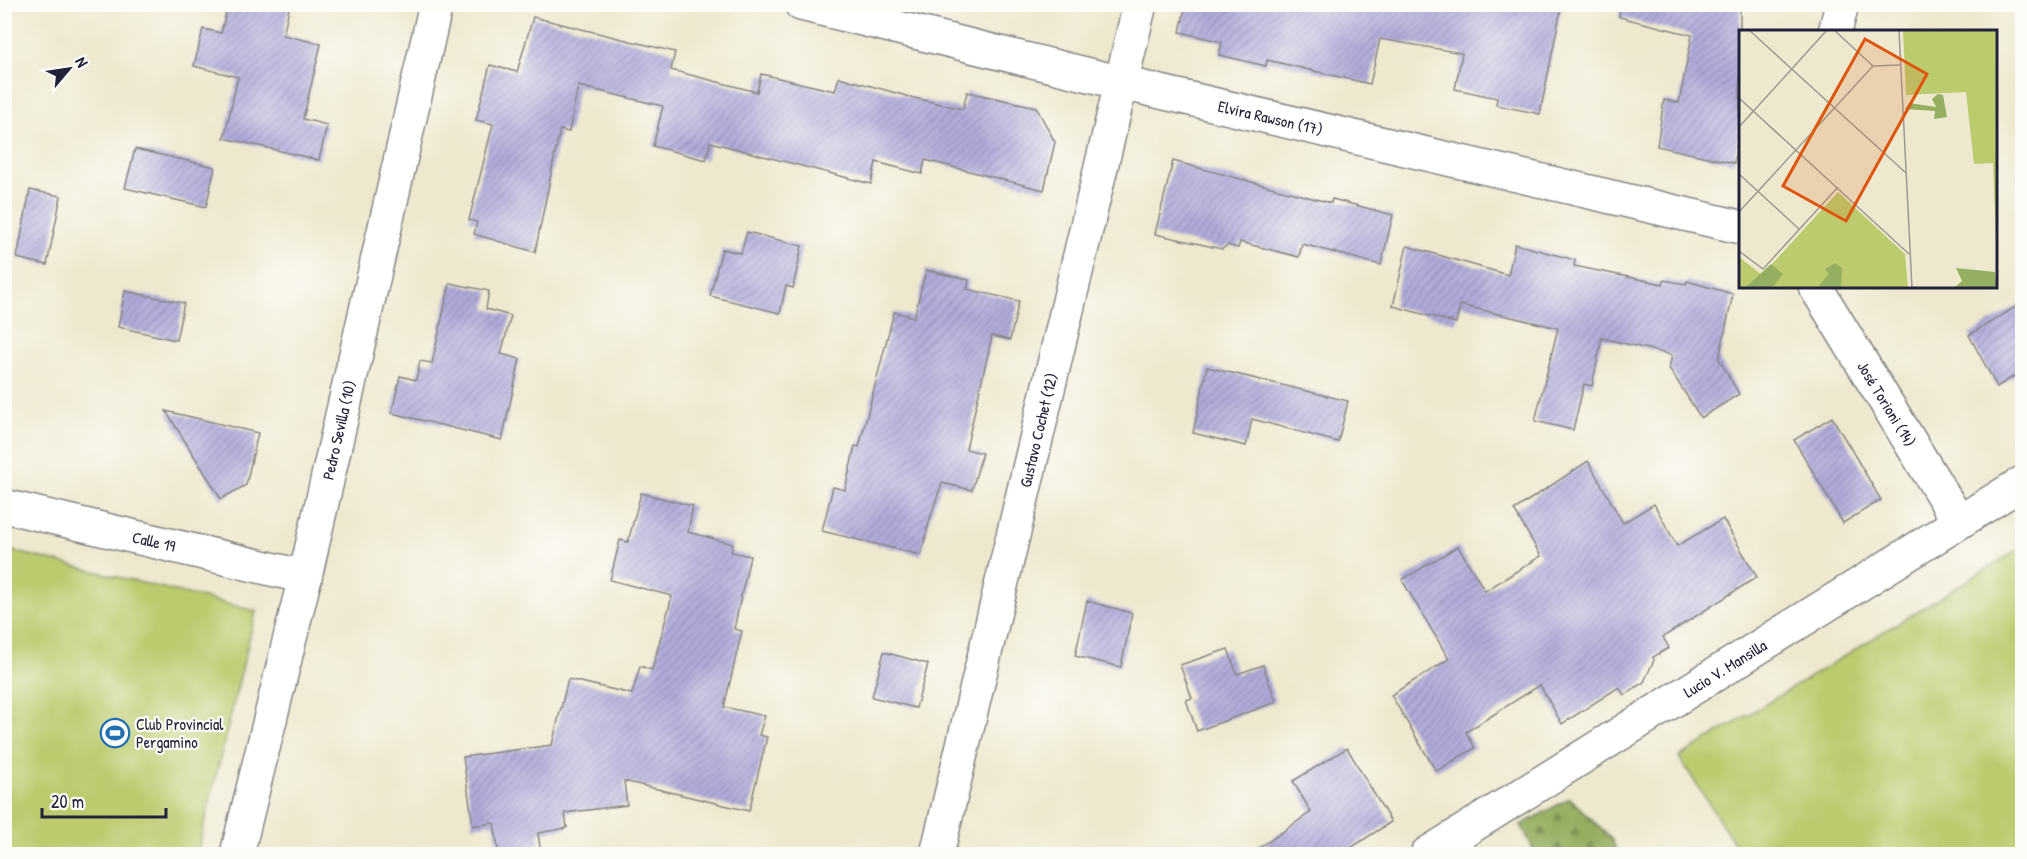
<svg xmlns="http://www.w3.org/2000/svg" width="2027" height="859" font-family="'Patrick Hand',sans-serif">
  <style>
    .grass { fill: #bccb6e; stroke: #6f7654; stroke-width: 1.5 }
    .forest { fill: url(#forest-firs); stroke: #5c684e; stroke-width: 1.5 }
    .building { fill: url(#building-hatch) }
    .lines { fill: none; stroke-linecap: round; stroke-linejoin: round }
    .minor-casing { stroke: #888584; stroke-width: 36 }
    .minor { stroke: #fff; stroke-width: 33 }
    .labels { text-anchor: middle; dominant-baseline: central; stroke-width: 4.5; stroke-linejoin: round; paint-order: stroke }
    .street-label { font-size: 16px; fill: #22223b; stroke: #fdfcf7 }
    .poi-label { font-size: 16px; fill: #22223b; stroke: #fdfcf7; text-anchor: start }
    .inset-road { fill: none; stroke: #9c9993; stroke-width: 1.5 }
    .view { fill: #de560e; fill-opacity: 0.15; stroke: #de560e; stroke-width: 3 }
    .inset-edge { fill: none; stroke: #22223b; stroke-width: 3 }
  </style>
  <defs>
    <pattern id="forest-firs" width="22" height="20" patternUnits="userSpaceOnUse" patternTransform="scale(1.5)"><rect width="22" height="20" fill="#95af61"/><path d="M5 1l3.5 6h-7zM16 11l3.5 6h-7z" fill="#798e51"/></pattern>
    <pattern id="building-hatch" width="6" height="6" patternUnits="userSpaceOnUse" patternTransform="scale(1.5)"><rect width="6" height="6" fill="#b2acdb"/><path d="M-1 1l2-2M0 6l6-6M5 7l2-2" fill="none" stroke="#908cb3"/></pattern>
  </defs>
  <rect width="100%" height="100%" fill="#fdfcf7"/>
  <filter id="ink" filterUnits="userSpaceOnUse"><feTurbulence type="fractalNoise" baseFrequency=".0167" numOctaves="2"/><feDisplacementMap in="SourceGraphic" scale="12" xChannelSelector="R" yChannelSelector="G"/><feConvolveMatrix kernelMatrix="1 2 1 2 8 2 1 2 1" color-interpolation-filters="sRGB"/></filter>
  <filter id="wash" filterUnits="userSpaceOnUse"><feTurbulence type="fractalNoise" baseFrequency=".008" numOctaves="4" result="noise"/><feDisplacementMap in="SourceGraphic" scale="24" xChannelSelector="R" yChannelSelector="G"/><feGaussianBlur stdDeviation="1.35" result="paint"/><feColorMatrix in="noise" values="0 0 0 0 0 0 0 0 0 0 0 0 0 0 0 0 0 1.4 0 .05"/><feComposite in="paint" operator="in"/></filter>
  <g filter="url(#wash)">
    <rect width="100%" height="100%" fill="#ede8ce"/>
    <g class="grass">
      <polygon points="2022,547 2022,854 1741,854 1679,757"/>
      <polygon points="5,549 256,611 197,854 5,854"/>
    </g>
    <polygon class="forest" points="1570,798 1612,840 1618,854 1536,854 1521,825"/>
    <g id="blocks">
      <g class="building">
        <polygon points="228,4 290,4 283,35 321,44 303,119 327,125 319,160 224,138 238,77 194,66 203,29 221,33"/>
        <polygon points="1186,4 1562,4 1540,114 1496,105 1497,98 1455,89 1462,53 1380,39 1370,84 1267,60 1266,66 1219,55 1222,42 1180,32"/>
        <polygon points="1620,4 1740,4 1740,121 1734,163 1657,146 1664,100 1679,103 1692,35 1619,17"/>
        <polygon points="533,17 675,52 671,70 757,92 761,74 835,91 839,77 910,97 963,109 967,92 1036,107 1055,142 1044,190 925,160 922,174 876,162 871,184 710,142 706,160 653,146 663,106 578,86 569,132 560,130 535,252 474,234 477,222 469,220 493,124 476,120 490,65 517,72"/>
        <polygon points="135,149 215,167 206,207 125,188"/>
        <polygon points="1173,161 1331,203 1332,199 1393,215 1381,265 1302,244 1299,257 1240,242 1238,248 1228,245 1222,249 1155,234"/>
        <polygon points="30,190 61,196 47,265 17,258"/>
        <polygon points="747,232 802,246 793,288 786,286 780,313 710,296 722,249 741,253"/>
        <polygon points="1515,244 1575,260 1574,266 1663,284 1664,280 1686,284 1687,281 1733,294 1719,359 1739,394 1701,418 1669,368 1672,355 1602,338 1592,386 1584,384 1573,430 1535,421 1558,328 1460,305 1456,323 1393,306 1407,246 1508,275"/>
        <polygon points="926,270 969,280 967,289 1019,301 1010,340 992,336 966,449 982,453 972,490 942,483 931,515 921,555 822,531 833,487 845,490 855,446 859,447 894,312 914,317"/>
        <polygon points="450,283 489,291 486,309 511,316 501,354 520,359 502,440 392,413 400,376 416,380 420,361 432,363"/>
        <polygon points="125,291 184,303 176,340 118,327"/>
        <polygon points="2022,303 2022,371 1997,387 1969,335"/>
        <polygon points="1207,367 1348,401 1338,442 1252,419 1246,446 1193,433"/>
        <polygon points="166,411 258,433 246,485 221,499"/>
        <polygon points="1832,417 1881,500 1843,523 1794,440"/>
        <polygon points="1588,461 1623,523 1654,504 1677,546 1723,519 1757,577 1663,637 1669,648 1653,657 1654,660 1644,682 1624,695 1619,687 1562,724 1540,685 1466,732 1475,748 1436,771 1391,695 1449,659 1402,580 1458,546 1485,591 1541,556 1514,510"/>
        <polygon points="641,493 693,506 688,532 733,544 731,552 750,556 734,629 742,631 724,707 765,716 759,735 767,737 749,811 624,781 627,805 565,813 567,828 538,833 541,855 499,855 494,823 473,826 463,757 552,745 568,679 632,694 640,666 652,670 672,596 610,580 620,540 628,542"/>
        <polygon points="1087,601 1132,613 1121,667 1075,656"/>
        <polygon points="1228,649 1237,674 1263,665 1276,702 1197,731 1186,700 1192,698 1180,665"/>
        <polygon points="884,652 928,664 916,708 872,697"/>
        <polygon points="1347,748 1391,822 1340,855 1249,855 1311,812 1293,781"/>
      </g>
    </g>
  </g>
  <g filter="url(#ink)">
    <use href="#blocks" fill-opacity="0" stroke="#888584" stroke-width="1.5"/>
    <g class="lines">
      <g class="minor-casing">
        <g id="minor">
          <path id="s1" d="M801 4 1122 83 1740 227"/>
          <polyline points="1835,32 1842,4"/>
          <path id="s2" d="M1815 286 1959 522"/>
          <path id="s3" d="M4 506 305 577"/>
          <path id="s4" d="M237 854 305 577 436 4"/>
          <path id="s5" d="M937 854 1140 4"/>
          <path id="s6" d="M1427 854 2022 483"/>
        </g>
      </g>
      <use href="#minor" class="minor"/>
    </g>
  </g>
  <defs>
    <g id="stadium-ring" transform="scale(1.5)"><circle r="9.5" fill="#fdfcf7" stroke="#1f6fb2" stroke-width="1.5"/><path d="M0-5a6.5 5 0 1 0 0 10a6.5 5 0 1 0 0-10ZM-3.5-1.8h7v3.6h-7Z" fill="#1f6fb2"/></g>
  </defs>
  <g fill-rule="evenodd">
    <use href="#stadium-ring" x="115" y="733"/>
  </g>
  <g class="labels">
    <g class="street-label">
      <text stroke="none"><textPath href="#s1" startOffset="483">Elvira Rawson (17)</textPath></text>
      <text stroke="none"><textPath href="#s2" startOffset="138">José Torioni (14)</textPath></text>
      <text stroke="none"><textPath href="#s4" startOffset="436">Pedro Sevilla (10)</textPath></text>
      <text stroke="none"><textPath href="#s5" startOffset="436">Gustavo Cochet (12)</textPath></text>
      <text stroke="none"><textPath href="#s3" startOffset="154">Calle 19</textPath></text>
      <text stroke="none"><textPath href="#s6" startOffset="351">Lucio V. Mansilla</textPath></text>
    </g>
    <g class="poi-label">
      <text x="136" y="724">Club Provincial<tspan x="136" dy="18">Pergamino</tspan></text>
    </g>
  </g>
  <g transform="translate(1739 30)">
    <rect width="258" height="258" fill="#ede8ce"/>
    <path d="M164 0H258V240L254 133 235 134 227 62 167 65ZM99 162 166 224 169 258H0V227L23 245Z" fill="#bccb6e"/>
    <path d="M199 64 204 65 208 87 195 89 196 81 166 79 170 73 197 77 193 69ZM96 233 103 238 102 258H78L90 244 86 239ZM32 234 44 244 33 258H6ZM217 238 256 242 257 258H215L223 251Z" fill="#95af61"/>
    <path class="inset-road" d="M10 0 167 143M95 0 134 36 161 35M160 0 173 258M0 68 170 224M0 97 88 0M0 144 60 199M0 182 134 36M0 221 24 239 99 157"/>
    <path class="view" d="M126 9 188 44 107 191 44 156Z"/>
    <rect width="258" height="258" class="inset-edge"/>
  </g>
  <rect width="2027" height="859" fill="none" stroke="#fdfcf7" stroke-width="24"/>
  <g transform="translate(69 69) rotate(61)" stroke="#fdfcf7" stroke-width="4.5" paint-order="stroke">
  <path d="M0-4.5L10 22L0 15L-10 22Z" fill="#22223b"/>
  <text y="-9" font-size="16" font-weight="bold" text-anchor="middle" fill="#22223b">N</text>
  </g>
  <path d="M42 808v9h124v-9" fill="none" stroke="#22223b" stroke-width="3"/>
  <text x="51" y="808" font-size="18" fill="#22223b" stroke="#fdfcf7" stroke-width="4.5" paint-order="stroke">20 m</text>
</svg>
